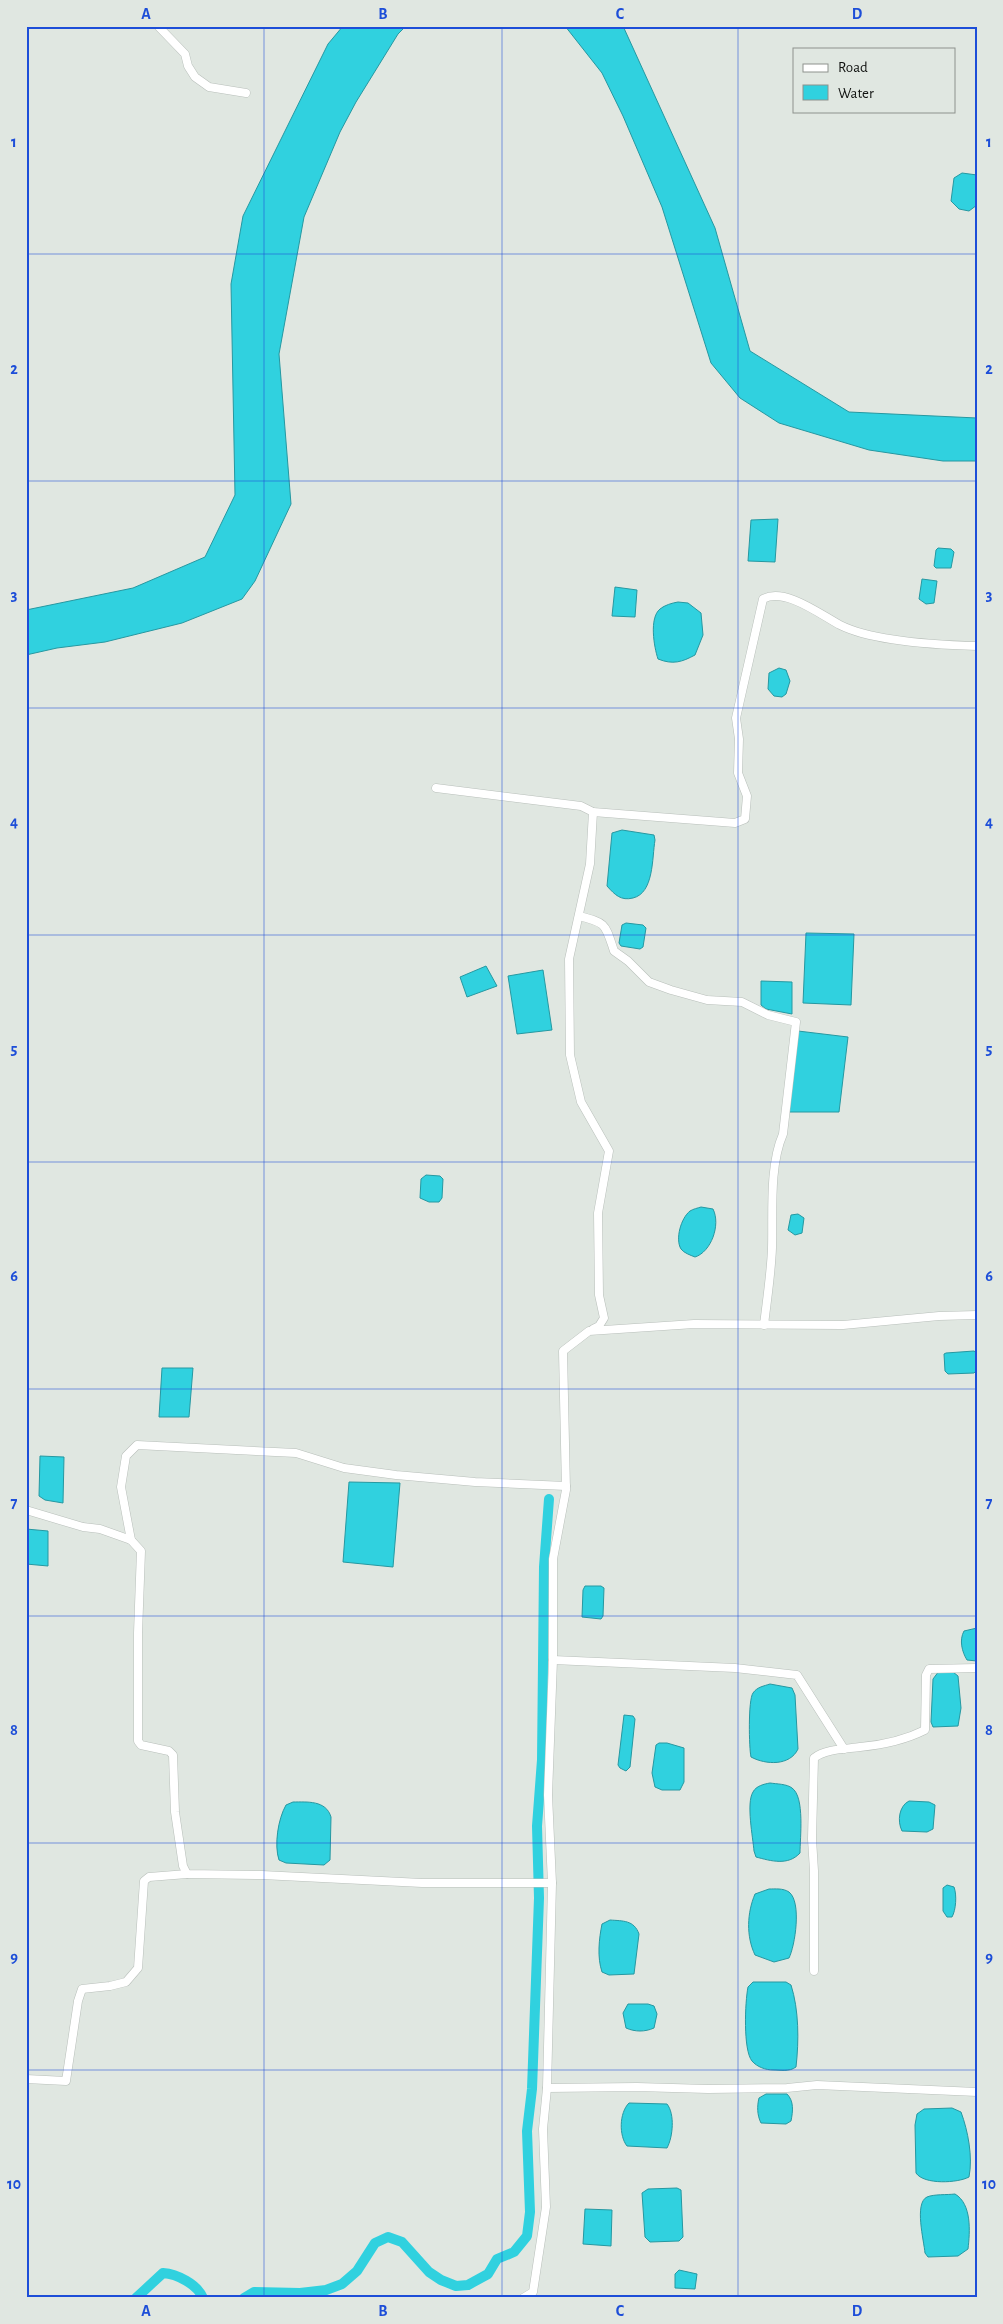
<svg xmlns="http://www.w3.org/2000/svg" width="1003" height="2324" font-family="'Alegreya Sans',sans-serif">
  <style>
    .water { fill: #30d1df; stroke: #2698a1 }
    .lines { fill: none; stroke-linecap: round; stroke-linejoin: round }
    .canal { stroke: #30d1df; stroke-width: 10 }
    .minor-casing { stroke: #b8bfba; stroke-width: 9 }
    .minor { stroke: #fff; stroke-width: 8 }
    .grid { fill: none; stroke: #1d4ed8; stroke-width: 1; stroke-opacity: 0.55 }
    .neatline { fill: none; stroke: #1d4ed8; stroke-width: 2 }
    .grid-label { font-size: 16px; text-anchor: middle; font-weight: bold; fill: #1d4ed8 }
  </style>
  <rect width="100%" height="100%" fill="#e0e7e1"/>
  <g class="water">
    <polygon points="343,26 406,26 398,34 356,102 340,132 304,217 279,354 291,504 255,581 242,599 182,623 105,642 57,648 26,655 26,610 133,588 205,557 235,495 231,284 243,216 328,44"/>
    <polygon points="565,26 623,26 715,228 750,351 849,412 977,418 977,461 943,461 869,450 779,423 740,398 711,363 662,207 623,116 602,73"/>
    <polygon points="962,173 977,175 977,205 969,211 959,209 951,201 954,178"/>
    <polygon points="778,519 775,562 748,561 751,520"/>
    <polygon points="938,548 951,549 954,552 951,568 936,568 934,566 936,550"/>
    <polygon points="922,579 937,581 934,603 926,604 919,599"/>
    <polygon points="615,587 637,590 635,617 612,616"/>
    <path d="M678 602 688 603 701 613 703 635 695 655C682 662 673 665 658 659 654 647 649 618 660 609 665 605 672 603 678 602Z"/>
    <polygon points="779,668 786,670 790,681 786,694 782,697 774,696 768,689 769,673"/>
    <path d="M622 830 654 835 655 840C652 858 654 893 633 898 621 901 615 895 607 886L612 833Z"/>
    <polygon points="626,923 643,925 646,928 643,947 640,949 621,946 619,943 622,925"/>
    <polygon points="806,933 854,934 851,1005 803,1003"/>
    <polygon points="486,966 497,986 467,997 460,977"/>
    <polygon points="543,970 552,1030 517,1034 508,976"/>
    <polygon points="761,981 792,982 792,1014 766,1009 761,1005"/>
    <polygon points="798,1031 848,1037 839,1112 788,1112"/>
    <polygon points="426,1175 440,1176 443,1179 442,1198 439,1202 429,1202 420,1198 421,1179"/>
    <path d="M701 1207 713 1209C721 1225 711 1252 695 1257 690 1255 684 1253 681 1249 675 1239 681 1218 690 1211 693 1209 698 1208 701 1207Z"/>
    <polygon points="798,1214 804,1218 802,1233 795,1235 788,1230 791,1215"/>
    <polygon points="974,1351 977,1353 976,1371 974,1373 948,1374 945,1371 944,1354 946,1353"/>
    <polygon points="162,1368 193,1368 189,1417 159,1417"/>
    <polygon points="40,1456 64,1457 63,1503 45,1500 39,1496"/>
    <polygon points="349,1482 400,1483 393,1567 343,1562"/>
    <polygon points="26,1529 48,1531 48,1566 26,1564"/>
    <polygon points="585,1586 601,1586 604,1588 603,1616 601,1619 582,1617 583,1590"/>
    <path d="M977 1628V1661L967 1660C962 1652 959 1640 964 1631Z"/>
    <polygon points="939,1671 953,1672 958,1676 961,1708 958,1726 933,1727 931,1722 933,1679"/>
    <path d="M770 1684 792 1688 795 1695 798 1749C790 1766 766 1765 751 1757 749 1748 748 1700 753 1693 757 1687 764 1686 770 1684Z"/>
    <polygon points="624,1715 633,1716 635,1719 630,1767 626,1771 620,1768 618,1765"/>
    <polygon points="659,1743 667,1743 684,1748 684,1782 680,1790 662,1790 655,1787 652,1773 656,1745"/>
    <path d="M770 1783C777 1784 787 1784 792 1788 805 1797 800 1838 800 1853 788 1866 771 1861 756 1857L754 1851C753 1838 746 1803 753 1792 756 1786 764 1784 770 1783Z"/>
    <path d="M909 1801 929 1802 935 1805 933 1829 927 1832 902 1831C897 1821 899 1806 909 1801Z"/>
    <path d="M293 1802C307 1802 326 1800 331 1817L330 1860 324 1865 286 1863 279 1860C274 1845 278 1819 286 1805Z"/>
    <path d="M947 1885 954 1887C957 1895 956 1910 952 1917H947L943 1911V1888Z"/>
    <path d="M769 1889C775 1889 783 1888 789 1892 802 1902 795 1946 789 1958L774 1962 755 1955C746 1936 747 1913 755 1894Z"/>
    <path d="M610 1920C623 1921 634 1920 639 1934L634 1974 609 1975 602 1972C597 1957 599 1939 602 1924Z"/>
    <path d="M753 1982H786L791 1985C799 2010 799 2041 796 2067 789 2072 781 2070 773 2070 766 2070 757 2067 752 2061 743 2050 745 2002 748 1987Z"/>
    <path d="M628 2004H648L654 2006 657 2014 654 2028C645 2032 635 2032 626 2028L623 2013Z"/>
    <path d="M766 2094H787C794 2101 793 2111 791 2121L786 2124 761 2123C757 2115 757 2106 759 2098Z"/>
    <path d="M629 2103 667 2104C675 2114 673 2137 667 2148L627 2146C619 2136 619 2113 629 2103Z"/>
    <path d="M952 2108 961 2112C968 2131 973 2157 969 2177 958 2183 924 2185 916 2173L915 2125 917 2114 924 2109Z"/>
    <polygon points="677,2188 681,2190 683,2237 679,2241 650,2242 645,2237 642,2193 648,2189"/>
    <path d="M955 2194C972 2204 970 2232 968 2249L958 2256 928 2257 925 2253C924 2241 914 2203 927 2197 934 2194 947 2195 955 2194Z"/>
    <polygon points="585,2209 612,2210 611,2246 583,2244"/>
    <polygon points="679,2270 697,2274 695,2289 675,2288 675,2274"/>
  </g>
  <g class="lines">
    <g class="canal">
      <path d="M136 2298 163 2273C177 2274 197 2284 203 2298"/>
      <polyline points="244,2298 254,2292 300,2293 326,2290 342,2284 357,2271 375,2243 388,2237 402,2242 429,2272 441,2280 456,2286 468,2285 488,2274 497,2259 514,2252 527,2236 530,2212 527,2131 532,2089 539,1898 537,1826 542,1760 544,1567 549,1499"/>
    </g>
    <g class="minor-casing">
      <g id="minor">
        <polyline points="158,26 185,54 188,66 195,77 209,87 246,93"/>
        <path d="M436 788 581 806 593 812 735 823 745 819 747 796 738 773 739 739 736 718 763 599C785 587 821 615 840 625 874 642 939 645 977 646"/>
        <path d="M579 916C607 923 605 924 614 951L628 961 649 982 671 990 707 1000 742 1002 768 1015 796 1022 783 1134C769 1166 773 1213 772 1248 771 1274 767 1299 764 1325"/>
        <polyline points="593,1329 599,1326 604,1318 599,1295 598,1213 609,1151 581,1102 570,1055 569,959 590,864 593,812"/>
        <polyline points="26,1510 83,1527 100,1529 131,1540 141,1551 138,1633 138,1741 141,1745 169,1751 173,1755 175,1812 183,1866 187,1874 262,1875 422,1883 552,1883 548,1795 553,1660 553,1559 566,1490 563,1351 589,1331 694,1324 843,1325 939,1316 977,1315"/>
        <polyline points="131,1540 121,1487 126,1456 137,1445 296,1453 344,1468 396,1475 475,1482 566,1486"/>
        <polyline points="553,1660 735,1668 797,1675 844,1749"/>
        <polyline points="552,1883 547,2088 637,2087 708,2089 787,2088 817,2085 977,2092"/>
        <path d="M814 1971V1871L812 1839 814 1758C825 1749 846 1749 860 1747 882 1745 905 1740 925 1730L926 1675 929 1669 977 1668"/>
        <polyline points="26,2079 66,2081 78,2001 82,1989 110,1986 126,1982 138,1968 144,1881 149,1877 187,1874"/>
        <polyline points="523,2298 533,2292 546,2207 543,2129 547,2088"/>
      </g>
    </g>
    <use href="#minor" class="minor"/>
  </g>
  <path class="grid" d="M264 26V2298M502 26V2298M738 26V2298M26 254H977M26 481H977M26 708H977M26 935H977M26 1162H977M26 1389H977M26 1616H977M26 1843H977M26 2070H977"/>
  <rect width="1003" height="2324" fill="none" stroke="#e0e7e1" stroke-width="55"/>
  <rect x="793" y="48" width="162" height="65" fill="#e0e7e1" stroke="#8d928d"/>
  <rect x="803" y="64" width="25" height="8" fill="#ffffff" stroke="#8d928d"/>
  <text x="838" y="72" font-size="15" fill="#101210">Road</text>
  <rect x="803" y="85" width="25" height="15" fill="#30d1df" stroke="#8d928d"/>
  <text x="838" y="98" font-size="15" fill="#101210">Water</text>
  <rect x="28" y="28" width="948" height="2268" class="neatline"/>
  <g class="grid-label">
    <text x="146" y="19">A</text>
    <text x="383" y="19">B</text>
    <text x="620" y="19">C</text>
    <text x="857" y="19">D</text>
    <text x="14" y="147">1</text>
    <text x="989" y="147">1</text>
    <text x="14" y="374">2</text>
    <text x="989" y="374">2</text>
    <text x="14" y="600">3</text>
    <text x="989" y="600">3</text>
    <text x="14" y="827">4</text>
    <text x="989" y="827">4</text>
    <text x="14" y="1054">5</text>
    <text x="989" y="1054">5</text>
    <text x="14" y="1281">6</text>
    <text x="989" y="1281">6</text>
    <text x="14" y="1508">7</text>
    <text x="989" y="1508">7</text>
    <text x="14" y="1735">8</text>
    <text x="989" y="1735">8</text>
    <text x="14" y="1962">9</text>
    <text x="989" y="1962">9</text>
    <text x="14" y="2189">10</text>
    <text x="989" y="2189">10</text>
    <text x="146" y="2316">A</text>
    <text x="383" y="2316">B</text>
    <text x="620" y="2316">C</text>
    <text x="857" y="2316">D</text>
  </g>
</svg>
